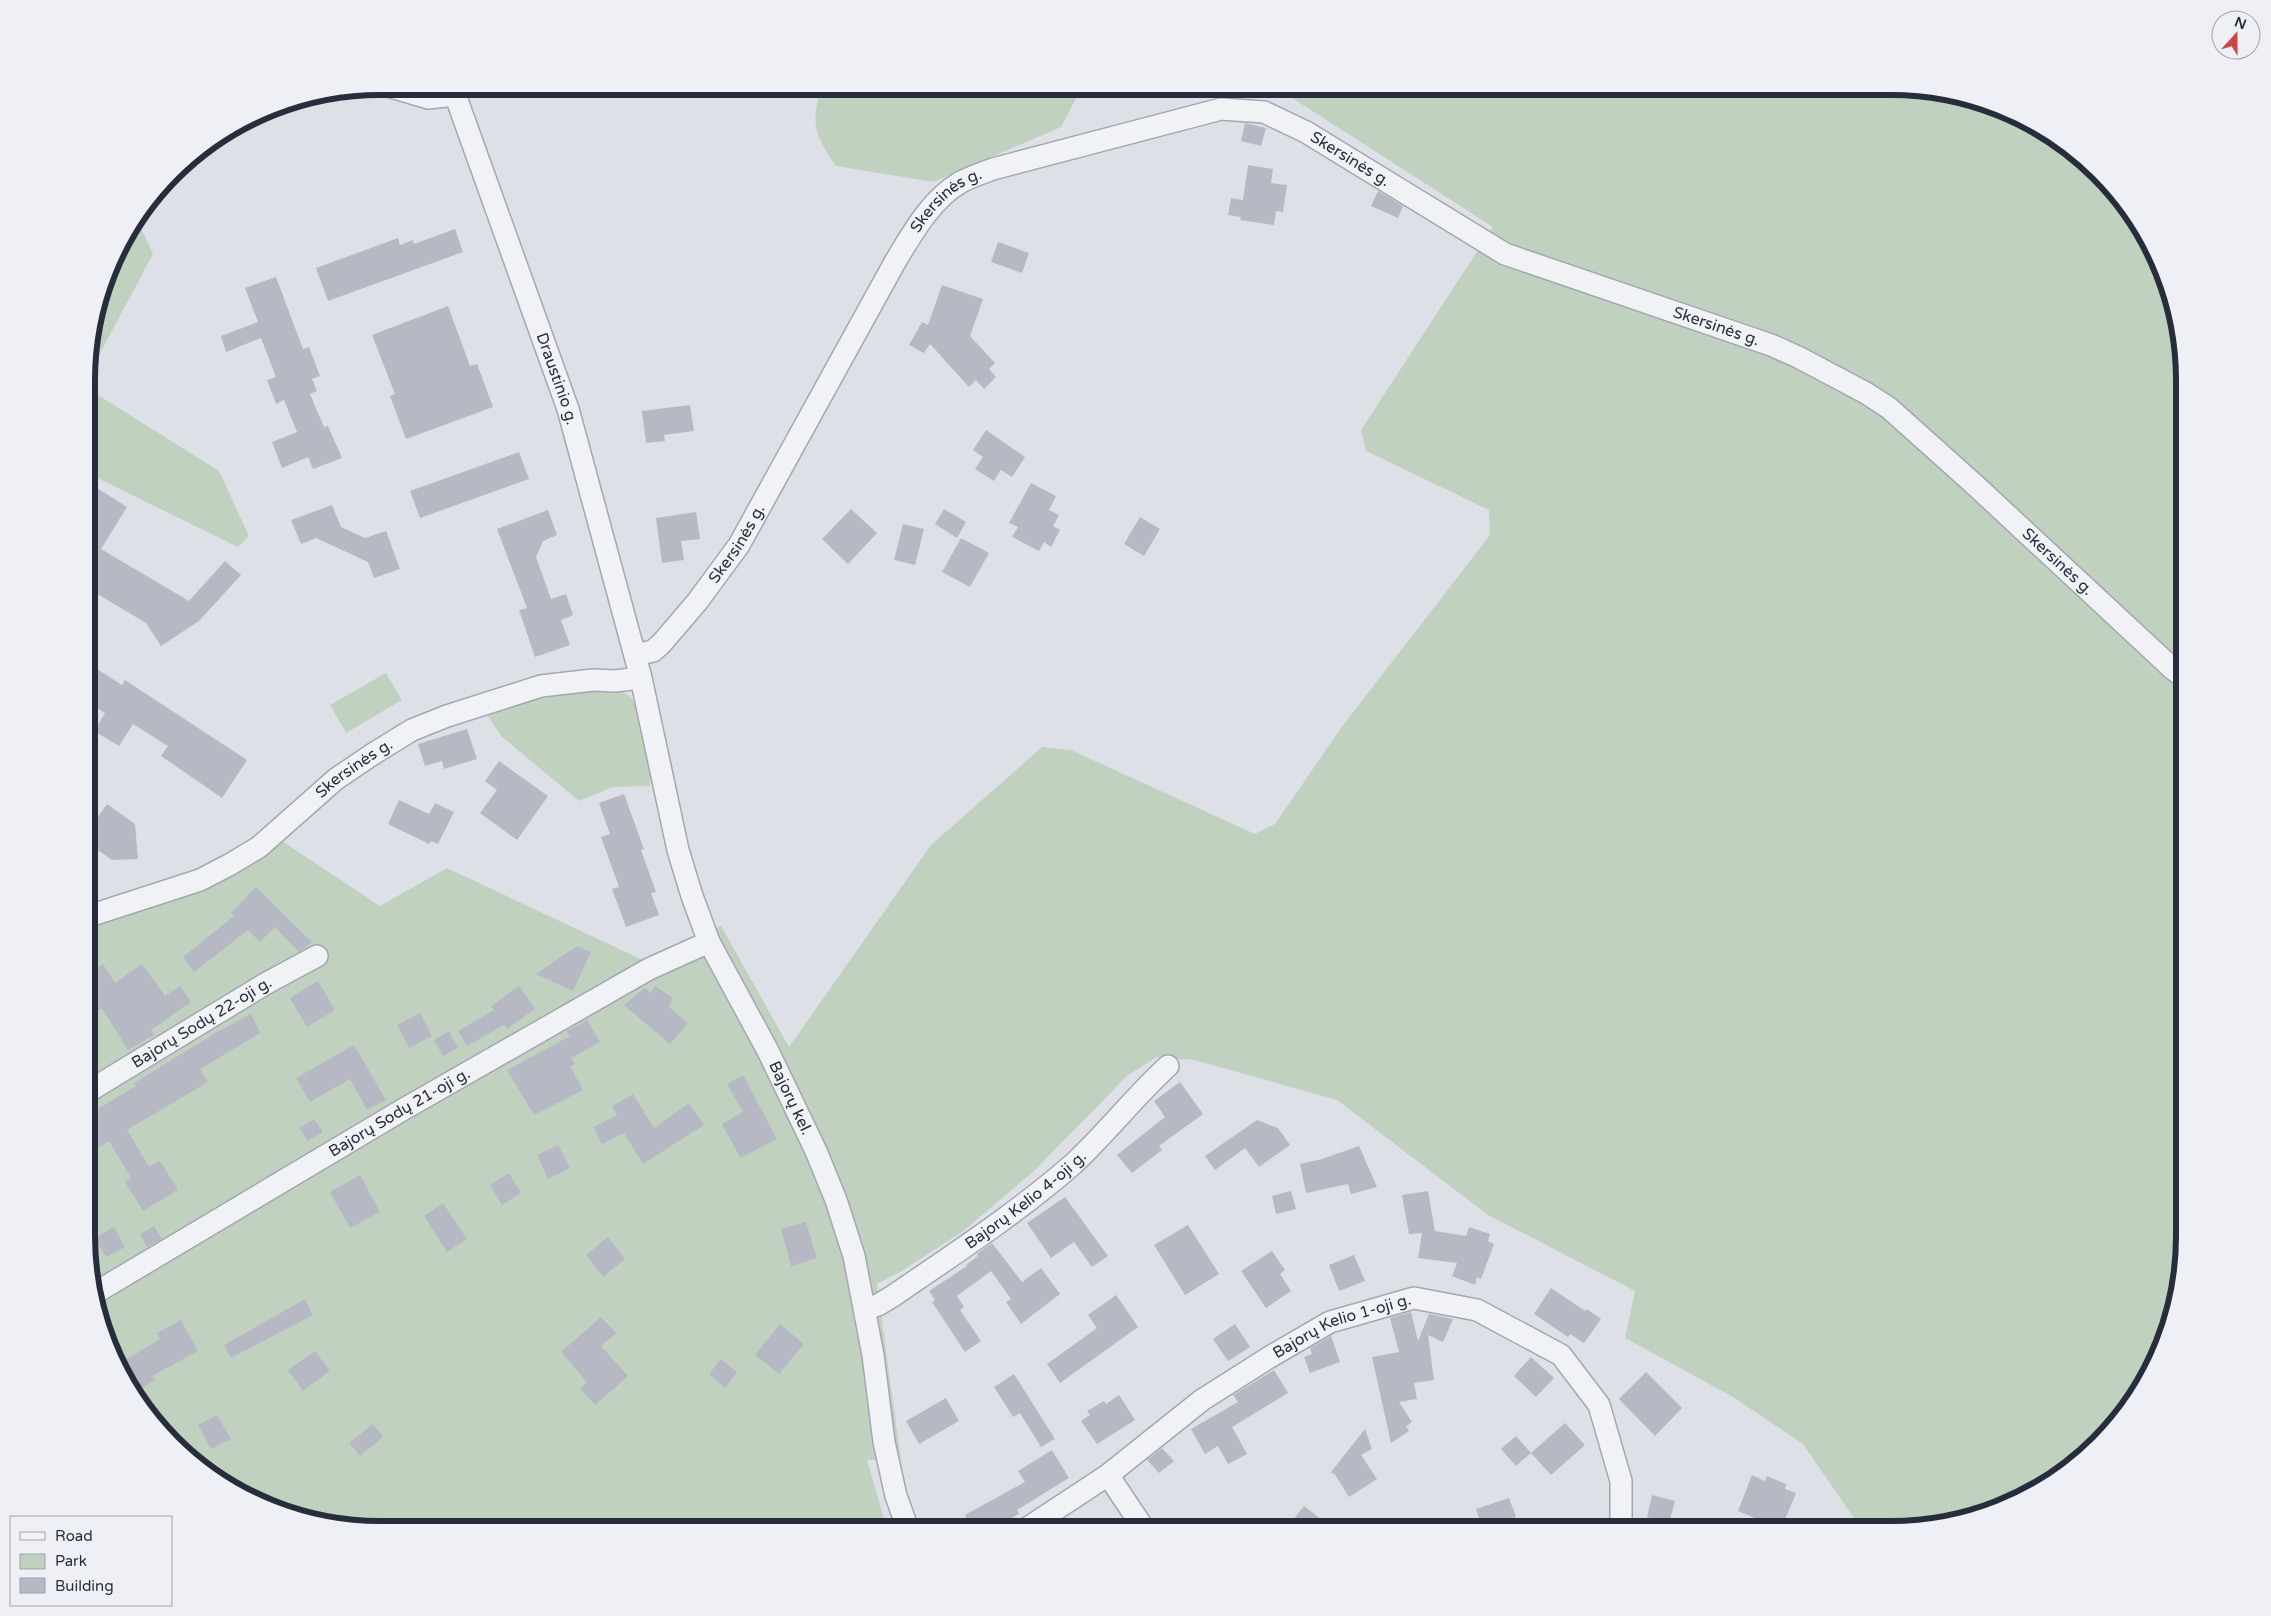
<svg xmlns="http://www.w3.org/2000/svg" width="2271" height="1616" font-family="'Varela Round',sans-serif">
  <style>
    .green { fill: #c1d1c0 }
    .building { fill: #b6b9c4 }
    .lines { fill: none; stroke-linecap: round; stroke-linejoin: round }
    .street-casing { stroke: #a4a7b1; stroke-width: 24 }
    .street { stroke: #f1f2f6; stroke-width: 21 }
    .labels { text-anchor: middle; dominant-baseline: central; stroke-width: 4; stroke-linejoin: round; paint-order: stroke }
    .street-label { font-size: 16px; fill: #282d3d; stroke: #eef0f5 }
    .rim { fill: none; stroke: #282d3d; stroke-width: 6 }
  </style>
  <rect width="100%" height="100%" fill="#dee0e7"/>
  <g class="green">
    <path d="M821 86 1088 87 1080 91 1061 127 934 182 836 166C814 134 811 125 821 86Z"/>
    <polygon points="1275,87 1910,87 1986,102 2070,147 2112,187 2154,250 2184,361 2184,1255 2169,1331 2124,1415 2084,1457 2021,1499 1967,1520 1891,1530 1862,1530 1803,1444 1733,1397 1625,1338 1635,1291 1488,1215 1337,1100 1194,1060 1157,1057 1128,1075 1033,1172 962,1232 900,1272 877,1284 901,1461 867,1460 887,1529 361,1529 285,1514 201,1469 125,1383 89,1274 89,905 218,863 270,833 380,906 447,868 647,962 695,937 721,926 789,1047 931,845 1042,747 1071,750 1255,834 1275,824 1341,728 1490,535 1489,510 1366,451 1361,430 1493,227"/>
    <polygon points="138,222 153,254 98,357 93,382 98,395 219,471 249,536 238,547 89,474 89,342 117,250"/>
    <polygon points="386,673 402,700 346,733 330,705"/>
    <path d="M587 690C600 690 617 688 628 695 640 702 649 745 650 759 651 768 650 778 650 786L613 787 579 801 501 736 486 713 550 693Z"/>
  </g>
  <g class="building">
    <polygon points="1245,123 1266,128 1261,146 1241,141"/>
    <polygon points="1248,165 1273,169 1271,183 1287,185 1283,212 1276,211 1274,225 1240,220 1241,217 1228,215 1231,198 1243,200"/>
    <polygon points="1378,191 1403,206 1398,218 1371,206"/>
    <polygon points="455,229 463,252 328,301 316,268 398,238 400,245 413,240 414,244"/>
    <polygon points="998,242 1029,253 1022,273 991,262"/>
    <polygon points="276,277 303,349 309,347 320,376 312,379 317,391 310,394 324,427 328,426 342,458 313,469 308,457 282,468 272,442 297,432 284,400 276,404 267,380 276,377 261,338 226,352 221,336 258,322 245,288"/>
    <polygon points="942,285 983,299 970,336 995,363 989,369 996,377 984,389 976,380 969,387 930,344 924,353 909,345 922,322 928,325"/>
    <polygon points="448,306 470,366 477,364 493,407 406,439 390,396 395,394 372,335"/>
    <polygon points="690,405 694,431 664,435 665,441 646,443 642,411"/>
    <polygon points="986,430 1025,457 1012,477 1001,470 994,481 975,469 983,457 973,450"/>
    <polygon points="519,452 529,479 420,518 410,491"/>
    <polygon points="89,483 127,507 101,549 189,601 225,561 241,575 199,621 161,646 146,623 89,589"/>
    <polygon points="1031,483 1056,496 1049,510 1059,515 1053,526 1060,530 1051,547 1044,542 1039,551 1012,537 1018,527 1009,523"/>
    <polygon points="332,505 341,527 365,538 386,531 400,569 374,578 368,562 316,538 301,544 291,520"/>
    <polygon points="851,509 877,533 848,564 822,539"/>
    <polygon points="944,509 966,522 957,538 935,524"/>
    <polygon points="548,510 557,535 543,541 536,557 551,599 566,594 573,615 561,620 570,645 535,657 519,610 527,608 497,529"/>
    <polygon points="696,512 700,539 681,541 684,560 662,563 656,518"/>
    <polygon points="1140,517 1160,529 1144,556 1124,544"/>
    <polygon points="903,524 924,529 915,565 894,560"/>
    <polygon points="961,538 989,553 970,587 942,572"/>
    <polygon points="89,664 122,685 125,680 247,760 222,798 161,756 168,746 133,724 119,746 94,731 105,713 89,703"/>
    <polygon points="467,729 477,759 444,769 442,761 425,766 418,744"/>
    <polygon points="499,761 548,796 517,840 480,813 497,790 485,781"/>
    <polygon points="624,794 644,849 641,850 656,892 651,893 659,915 626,927 612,889 619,887 601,837 610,834 599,803"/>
    <polygon points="399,800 429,814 435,803 454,812 438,844 431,841 429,844 388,824"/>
    <polygon points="107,804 135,824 138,859 112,860 89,844 89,829"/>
    <polygon points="256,887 312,942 299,952 275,927 260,942 248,930 194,972 183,957 234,916 231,913"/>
    <polygon points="577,946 591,952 573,991 536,974"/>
    <polygon points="103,964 115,983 142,964 165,996 180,986 191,1002 151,1030 154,1035 128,1050 102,1008 89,1016 89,973"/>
    <polygon points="318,981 335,1010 307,1027 290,998"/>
    <polygon points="519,986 535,1009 507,1029 504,1025 467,1046 458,1031 494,1010 491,1006"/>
    <polygon points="655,986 673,998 669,1007 688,1023 670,1044 624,1005 645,988 651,993"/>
    <polygon points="420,1013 432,1036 409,1048 397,1025"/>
    <polygon points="251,1014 260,1033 200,1069 208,1082 127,1130 149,1167 160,1161 178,1190 143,1211 125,1182 131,1178 109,1141 98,1148 89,1132 89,1114 136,1086 134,1083 219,1031"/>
    <polygon points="587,1020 600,1042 571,1058 575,1064 570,1066 583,1090 534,1115 507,1070 570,1036 567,1031"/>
    <polygon points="449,1031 458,1048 443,1056 434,1040"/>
    <polygon points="354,1045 386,1100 367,1110 350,1079 310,1102 296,1078"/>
    <polygon points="743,1075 777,1139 740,1158 722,1124 743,1112 727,1084"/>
    <polygon points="1180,1082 1203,1114 1159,1146 1162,1150 1132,1173 1117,1155 1165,1117 1154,1101"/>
    <polygon points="633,1094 654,1128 689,1103 704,1125 643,1164 624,1133 602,1144 593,1127 617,1115 612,1106"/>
    <polygon points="314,1119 323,1132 308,1141 299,1128"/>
    <polygon points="1257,1120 1278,1128 1290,1145 1259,1167 1245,1148 1215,1170 1205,1156"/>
    <polygon points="558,1145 570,1168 548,1179 537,1155"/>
    <polygon points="1359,1146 1377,1187 1351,1194 1348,1184 1306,1193 1300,1164 1322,1159"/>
    <polygon points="509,1173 521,1193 502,1205 490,1185"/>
    <polygon points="360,1175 380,1212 350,1228 330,1192"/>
    <polygon points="1291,1191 1296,1209 1276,1214 1272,1196"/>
    <polygon points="1428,1191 1435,1231 1466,1236 1469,1227 1490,1234 1488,1241 1494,1244 1481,1279 1477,1277 1475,1285 1452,1276 1457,1263 1418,1258 1422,1233 1409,1234 1402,1195"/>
    <polygon points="1065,1197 1108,1256 1092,1267 1074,1242 1051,1258 1027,1223"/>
    <polygon points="443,1203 467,1239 447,1252 424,1216"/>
    <polygon points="806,1222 817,1258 791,1266 781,1229"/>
    <polygon points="1188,1225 1219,1274 1185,1295 1154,1245"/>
    <polygon points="154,1226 162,1239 147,1247 140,1234"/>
    <polygon points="114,1227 125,1247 106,1257 95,1238"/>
    <polygon points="608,1237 625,1259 603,1277 586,1255"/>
    <polygon points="992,1243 1022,1282 1041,1268 1060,1294 1021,1324 1006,1302 1011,1299 991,1271 957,1296 964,1307 960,1310 981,1341 965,1352 932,1302 935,1300 929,1291 967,1266 966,1265 978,1256 977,1254"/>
    <polygon points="1272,1251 1285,1270 1280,1274 1291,1291 1266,1308 1241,1271"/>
    <polygon points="1354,1255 1365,1281 1339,1291 1329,1265"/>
    <polygon points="1551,1288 1585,1311 1587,1309 1601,1319 1584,1343 1570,1334 1568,1337 1534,1314"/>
    <polygon points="1116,1295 1138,1327 1060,1383 1047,1364 1097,1328 1088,1315"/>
    <polygon points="305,1299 313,1315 231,1358 224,1345"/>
    <polygon points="1411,1312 1418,1341 1429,1314 1453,1319 1443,1342 1428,1335 1434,1380 1414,1383 1417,1399 1399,1402 1412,1422 1406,1426 1409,1431 1391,1443 1372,1357 1399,1352 1390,1318"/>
    <polygon points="601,1317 616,1333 601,1346 628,1376 595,1405 580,1389 587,1382 561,1352"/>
    <polygon points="181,1320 198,1351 152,1376 155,1380 134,1393 124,1378 119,1364 160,1339 157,1333"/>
    <polygon points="780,1324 804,1344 779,1374 755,1355"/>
    <polygon points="1235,1324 1250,1347 1228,1361 1213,1339"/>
    <polygon points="1331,1336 1340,1362 1310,1373 1304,1357 1312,1354 1310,1348"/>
    <polygon points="315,1351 330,1371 303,1391 288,1370"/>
    <polygon points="1531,1357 1554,1378 1536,1397 1514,1376"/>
    <polygon points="721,1359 737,1372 725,1388 709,1374"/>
    <polygon points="1274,1370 1288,1393 1232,1427 1247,1454 1228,1464 1218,1446 1205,1454 1191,1429 1238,1402 1233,1395"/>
    <polygon points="1646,1372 1682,1408 1655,1436 1619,1399"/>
    <polygon points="1014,1374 1055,1439 1041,1447 1020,1413 1013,1417 994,1387"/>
    <polygon points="1119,1395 1135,1420 1097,1444 1081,1421 1090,1415 1087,1411 1104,1401 1106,1404"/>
    <polygon points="946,1398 959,1421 919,1444 906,1421"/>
    <polygon points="217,1415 231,1439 211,1449 198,1425"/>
    <polygon points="1565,1423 1585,1445 1551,1475 1531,1453"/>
    <polygon points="373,1424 383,1437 360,1456 349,1443"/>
    <polygon points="1365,1429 1372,1449 1361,1455 1377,1479 1349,1497 1334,1473 1344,1467 1333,1474 1331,1472"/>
    <polygon points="1516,1436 1531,1453 1516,1466 1501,1449"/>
    <polygon points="1162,1448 1174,1461 1159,1473 1147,1460"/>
    <polygon points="1052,1450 1069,1478 1017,1510 1019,1514 991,1529 972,1529 965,1515 1025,1482 1018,1471"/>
    <polygon points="1752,1475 1765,1481 1767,1476 1786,1484 1785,1489 1796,1493 1781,1529 1738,1511"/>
    <polygon points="1652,1495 1675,1501 1669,1523 1647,1517"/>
    <polygon points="1509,1498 1516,1517 1510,1519 1512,1526 1503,1530 1483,1530 1476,1509"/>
    <polygon points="1304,1506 1335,1530 1285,1530"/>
  </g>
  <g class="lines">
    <g class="street-casing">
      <g id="street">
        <polyline points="388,86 428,98 456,95"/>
        <path id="s1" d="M452 86 568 409 641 678 678 850 692 896 709 942 768 1051 816 1151 836 1200 854 1256 873 1355 884 1442 896 1496 908 1529"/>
        <path id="s2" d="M635 655 653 651 661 644 697 602 739 545 895 262C912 234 931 199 961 182 970 177 982 173 993 169L1221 109 1264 112 1306 132 1505 254 1771 345 1798 357 1866 393 1889 408 1975 485 2174 670 2184 677"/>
        <path id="s3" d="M89 916 200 880 229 865 259 847 336 779 373 754 412 730 447 716 541 686 593 680 615 681 641 678"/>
        <path id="s4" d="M89 1091 265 984 317 956"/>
        <path id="s5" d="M95 1293 404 1109 649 969 709 942"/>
        <path id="s6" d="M865 1309 878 1305 893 1296C954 1254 1017 1213 1072 1165 1106 1134 1134 1097 1168 1066"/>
        <polyline points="1108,1475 1144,1529"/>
        <path id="s7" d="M1026 1529 1108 1475 1202 1400 1268 1358 1330 1322 1414 1298 1477 1310 1561 1355 1599 1405 1621 1481V1530"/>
      </g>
    </g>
    <use href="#street" class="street"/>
  </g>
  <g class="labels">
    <g class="street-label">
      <text stroke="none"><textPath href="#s2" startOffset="995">Skersinės g.</textPath></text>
      <text stroke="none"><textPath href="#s2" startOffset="560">Skersinės g.</textPath></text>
      <text stroke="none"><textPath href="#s2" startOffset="1400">Skersinės g.</textPath></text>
      <text stroke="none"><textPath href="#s1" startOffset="311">Draustinio g.</textPath></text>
      <text stroke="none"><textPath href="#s2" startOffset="155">Skersinės g.</textPath></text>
      <text stroke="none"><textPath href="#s2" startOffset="1820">Skersinės g.</textPath></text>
      <text stroke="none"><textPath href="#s3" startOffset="308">Skersinės g.</textPath></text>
      <text stroke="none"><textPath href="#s4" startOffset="132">Bajorų Sodų 22-oji g.</textPath></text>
      <text stroke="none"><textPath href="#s1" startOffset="1071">Bajorų kel.</textPath></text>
      <text stroke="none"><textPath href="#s5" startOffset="354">Bajorų Sodų 21-oji g.</textPath></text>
      <text stroke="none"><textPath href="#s6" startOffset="195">Bajorų Kelio 4-oji g.</textPath></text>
      <text stroke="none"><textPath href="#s7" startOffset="378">Bajorų Kelio 1-oji g.</textPath></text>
    </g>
  </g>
  <path d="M0 0H2271V1616H0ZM380 95H1891A285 285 0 0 1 2176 380V1236A285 285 0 0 1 1891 1521H380A285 285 0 0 1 95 1236V380A285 285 0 0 1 380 95Z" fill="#eef0f5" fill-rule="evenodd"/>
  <path class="rim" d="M380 95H1891A285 285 0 0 1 2176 380V1236A285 285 0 0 1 1891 1521H380A285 285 0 0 1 95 1236V380A285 285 0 0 1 380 95Z"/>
  <rect x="10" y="1516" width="162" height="90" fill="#eef0f5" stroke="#9fa2ab"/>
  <rect x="20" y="1532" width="25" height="8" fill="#f1f2f6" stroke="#9fa2ab"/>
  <text x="55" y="1541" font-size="15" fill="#282d3d">Road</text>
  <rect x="20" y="1554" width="25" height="15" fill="#c1d1c0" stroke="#9fa2ab"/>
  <text x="55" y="1566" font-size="15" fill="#282d3d">Park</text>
  <rect x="20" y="1578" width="25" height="15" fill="#b6b9c4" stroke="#9fa2ab"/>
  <text x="55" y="1591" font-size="15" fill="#282d3d">Building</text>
  <g transform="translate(2236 35) rotate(21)"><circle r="24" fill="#eef0f5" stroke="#9fa2ab"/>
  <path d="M0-4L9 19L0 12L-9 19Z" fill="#c84847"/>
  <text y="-8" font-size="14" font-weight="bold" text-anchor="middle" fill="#282d3d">N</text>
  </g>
</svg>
